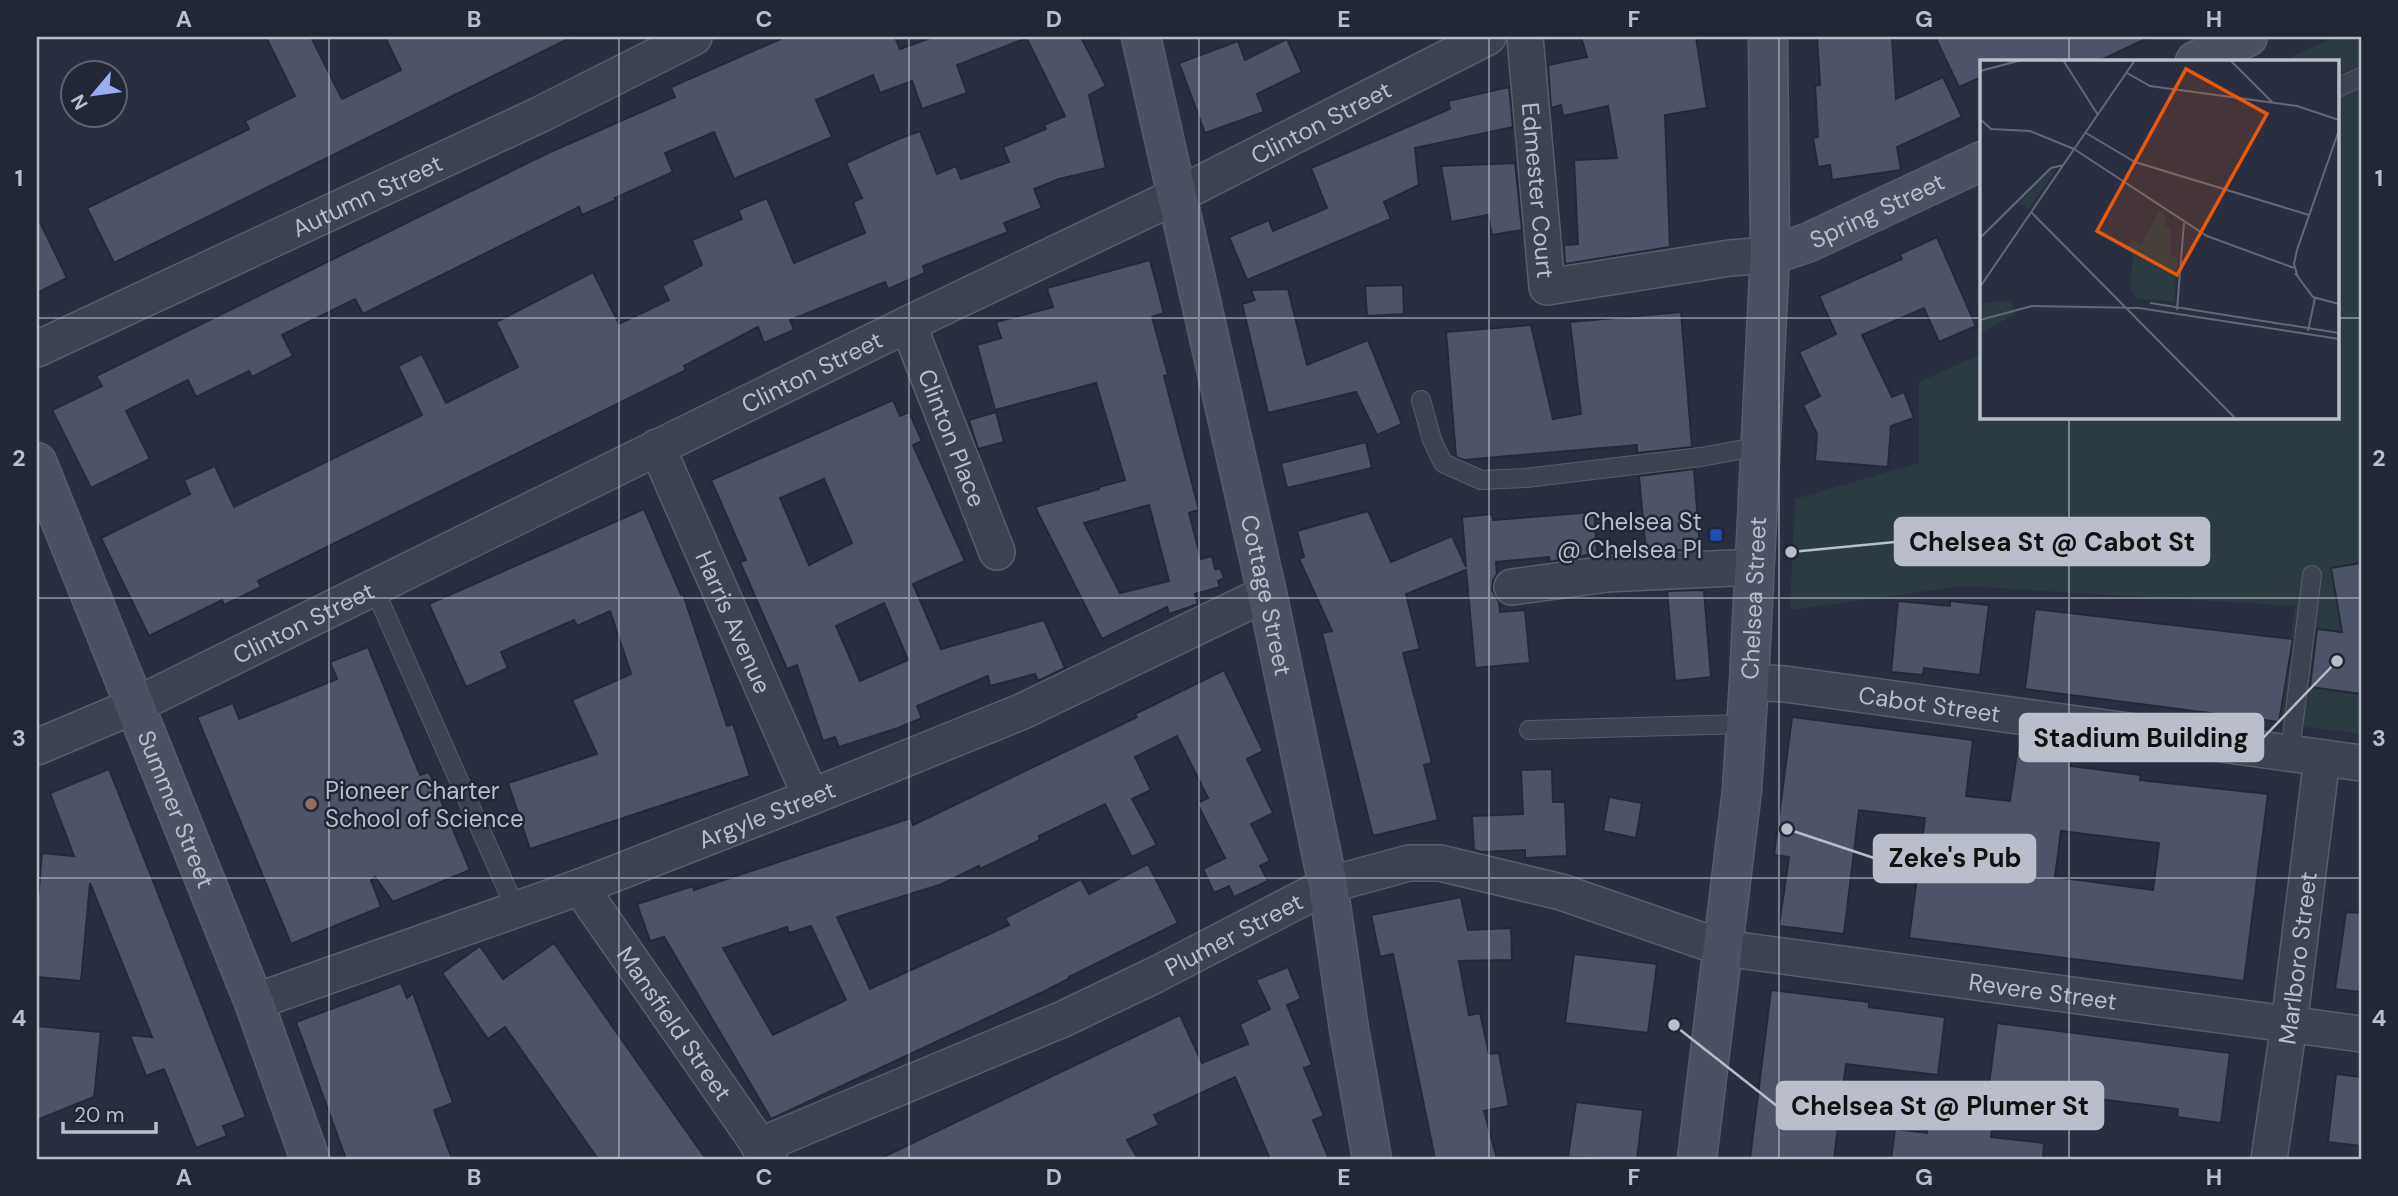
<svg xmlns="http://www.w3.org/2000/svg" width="2398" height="1196" font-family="'DM Sans',sans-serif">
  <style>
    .green { fill: #2b3b41 }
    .building { fill: #4d5467; stroke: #242938; stroke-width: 2; fill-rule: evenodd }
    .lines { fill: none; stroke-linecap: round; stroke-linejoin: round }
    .lane-casing { stroke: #585d6b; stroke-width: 20 }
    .street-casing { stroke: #585d6b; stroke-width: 38 }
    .secondary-casing { stroke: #585d6b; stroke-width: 41 }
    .lane { stroke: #3d4250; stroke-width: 18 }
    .street { stroke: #3d4250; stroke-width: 35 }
    .secondary { stroke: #4b5063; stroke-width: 38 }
    .grid { fill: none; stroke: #babeca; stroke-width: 2; stroke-opacity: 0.55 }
    .transit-dot { fill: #1a4fb4; stroke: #222736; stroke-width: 2.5 }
    .education-dot { fill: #8d6e63; stroke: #222736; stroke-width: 2.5 }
    .labels { text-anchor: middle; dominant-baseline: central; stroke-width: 5; stroke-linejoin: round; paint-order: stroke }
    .street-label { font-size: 24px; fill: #babeca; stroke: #222736 }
    .poi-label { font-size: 24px; fill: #babeca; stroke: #222736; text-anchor: end }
    .inset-road { fill: none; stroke: #636877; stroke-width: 2 }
    .view { fill: #e8590c; fill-opacity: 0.15; stroke: #e8590c; stroke-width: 3.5 }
    .inset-edge { fill: none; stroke: #babeca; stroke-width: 3.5 }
    .leader { fill: none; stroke: #babeca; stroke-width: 2.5 }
    .callout-dot { fill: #babeca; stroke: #222736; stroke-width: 2.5 }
    .callout { fill: #babeca; stroke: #babeca; stroke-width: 2.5 }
    .callout-label { font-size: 26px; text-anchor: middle; font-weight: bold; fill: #111 }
    .neatline { fill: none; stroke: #babeca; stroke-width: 2.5 }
    .grid-label { font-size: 23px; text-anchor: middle; font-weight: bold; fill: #babeca }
  </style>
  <rect width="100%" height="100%" fill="#292f40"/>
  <polygon class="green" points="2335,37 2361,37 2361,734 2281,724 2295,606 1963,586 1790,610 1795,499 1919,463 1919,382 1981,354 1982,416 2337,416 2337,61 2282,61"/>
  <g class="building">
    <polygon points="266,37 311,37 342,99 401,70 385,37 572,37 114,263 87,208 249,129 245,121 295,96"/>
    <polygon points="785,37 895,37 900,49 933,37 1024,37 1024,39 957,65 967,93 922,109 912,81 880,93 873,75 816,100 832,137 734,179 714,132 665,153 673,172 615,198 616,200 582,215 579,207 363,314 355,299 282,335 293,356 252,377 249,371 196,397 188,380 126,411 150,459 91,488 52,410 102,386 96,376 546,154 675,97 671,87"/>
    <polygon points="1026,37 1081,37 1106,86 1089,95 1106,168 1059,179 1034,189 1042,208 1004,223 1008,232 923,266 925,273 888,289 885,282 790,320 794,330 764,343 758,327 684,366 686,370 258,581 261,587 224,605 222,600 149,636 101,538 190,494 184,480 215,466 234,507 422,415 398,366 422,354 446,403 518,367 496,322 593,272 619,324 669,300 662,286 702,265 692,240 742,219 738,210 767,198 794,263 865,233 853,202 862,198 846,163 898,139 920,131 937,174 956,166 961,179 1009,162 1003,147 1046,129 1044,125 1065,116"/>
    <polygon points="1581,37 1696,37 1707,108 1665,115 1670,247 1565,264 1564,245 1578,244 1574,160 1617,158 1608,106 1563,116 1561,105 1551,108 1548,65 1587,57"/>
    <polygon points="1817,37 1892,37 1896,99 1943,77 1962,117 1897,147 1901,170 1832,180 1830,165 1818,167 1813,138 1818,137 1815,86 1820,85"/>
    <polygon points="1935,37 2150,37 2099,61 1982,61 1982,77 1959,87"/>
    <polygon points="1287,39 1302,72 1257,94 1264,112 1205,133 1179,63 1238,41 1245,60"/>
    <polygon points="1509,87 1513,127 1415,148 1419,185 1384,202 1391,219 1247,280 1229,237 1269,220 1273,231 1327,208 1311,168 1450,109 1448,101"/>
    <polygon points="1515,163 1522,230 1492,235 1488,215 1451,222 1441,166"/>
    <polygon points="37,216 67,278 37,293"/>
    <polygon points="1937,237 1976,326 1939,342 1924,308 1862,335 1892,397 1904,392 1914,418 1891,426 1888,467 1815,461 1817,434 1803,405 1820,396 1799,352 1836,334 1819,296 1902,259 1900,254"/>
    <path d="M1150 260 1164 313 1152 317 1168 375 1164 376 1199 510 1189 513 1201 559 1212 556 1215 569 1220 568 1224 578 1218 581 1220 587 1195 594 1198 604 1169 614 1167 607 1102 639 1035 507 1099 489V487L1125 480 1096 383 995 410 977 345 1001 338 996 322 1053 307 1047 288ZM1149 505 1169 581 1120 593 1084 523Z"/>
    <polygon points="1403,285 1404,314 1367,316 1365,286"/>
    <polygon points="1288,289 1307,365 1368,340 1402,424 1377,435 1356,392 1268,413 1242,304 1255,300 1251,290"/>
    <polygon points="1681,312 1692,447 1637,453 1637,445 1464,460 1456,457 1446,332 1531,325 1553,419 1581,414 1570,322"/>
    <path d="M893 400 900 416 909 412 922 441 913 445 965 561 913 584 941 649 1044 620 1065 668 1038 681 1035 674 990 686 988 676 917 706 922 718 898 728 839 747 835 737 823 741 797 665 787 669 740 562 746 560 711 480ZM824 479 852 543 809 565 780 498ZM884 603 908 660 860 681 836 626Z"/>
    <polygon points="996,412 1004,442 978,449 969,420"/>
    <polygon points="1366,442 1372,468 1287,488 1281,463"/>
    <polygon points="1694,469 1700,549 1646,552 1639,476"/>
    <polygon points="644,509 681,595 683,594 727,726 733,724 750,776 530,849 508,783 597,754 572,700 631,674 610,611 577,626 574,620 501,652 508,668 466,687 429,604"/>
    <polygon points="1368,511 1391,562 1452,536 1466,567 1462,517 1492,514 1493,520 1594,512 1597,553 1550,562 1549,557 1496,562 1497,574 1493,580 1492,590 1499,602 1500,612 1525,610 1530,663 1475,668 1466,570 1406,594 1420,649 1403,653 1432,763 1424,765 1438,820 1373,836 1322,633 1332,631 1299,559 1304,557 1297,531"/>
    <polygon points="2361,563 2361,694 2310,687 2317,629 2342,632 2331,568"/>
    <polygon points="1704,590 1711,677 1675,681 1667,591"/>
    <polygon points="1898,601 1950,606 1950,601 1989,605 1980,675 1924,668 1923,675 1891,672"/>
    <polygon points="2035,609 2293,639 2279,722 2025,689"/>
    <polygon points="368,647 420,775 429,772 470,870 393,902 375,877 371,880 381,907 291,944 197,717 233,703 239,719 337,679 330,662"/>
    <path d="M1224 670 1263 751 1247 759 1273 813 1251 824 1270 861 1260 866 1268 881 1234 897 1229 886 1214 893 1203 869 1225 858 1197 803 1208 798 1177 736 1135 757 1151 790 1132 799 1157 845 1132 857 1105 804 1039 836 1040 840 980 869 979 866 942 884 837 917 870 989 1009 925 1005 918 1081 879 1089 894 1148 864 1178 923 1069 977 1070 978 1043 992 771 1119 664 937 650 941 637 904 693 886 694 890 911 818 913 825 1137 717 1135 714ZM811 926 846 1000 773 1035 723 948 787 927 789 933Z"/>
    <path d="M1792 717 1973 740 1966 796 2010 801 2018 746 2071 753 2070 766 2141 775 2140 780 2268 794 2244 981 1909 938 1925 818 1859 810 1844 934 1779 926 1789 857 1774 855ZM2061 831 2159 843 2153 890 2055 877Z"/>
    <polygon points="109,769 246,1117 223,1126 227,1136 196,1148 164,1069 146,1076 130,1035 152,1037 90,883 81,981 37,977 37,911 42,853 74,856 50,793"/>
    <polygon points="1552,769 1553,802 1565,802 1567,856 1525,858 1525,850 1481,852 1474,850 1472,816 1523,814 1521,770"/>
    <polygon points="1609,797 1642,803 1636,838 1603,831"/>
    <polygon points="1461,897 1468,930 1511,928 1512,960 1459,961 1469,1015 1480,1013 1489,1054 1499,1053 1509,1106 1484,1111 1497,1159 1435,1159 1393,954 1380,957 1371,915"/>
    <polygon points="2346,912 2361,913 2361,992 2335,989"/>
    <polygon points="554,943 638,1063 706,1159 598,1159 505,1027 488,1039 442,973 480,946 503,979"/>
    <polygon points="1574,954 1657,964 1648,1033 1565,1023"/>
    <polygon points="1288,967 1301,999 1287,1005 1312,1065 1304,1068 1324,1116 1313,1120 1329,1159 1270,1159 1235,1077 1154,1115 1159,1125 1127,1140 1138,1159 879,1159 1180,1015 1202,1063 1248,1044 1240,1024 1270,1009 1256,980"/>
    <polygon points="401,983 407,998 413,993 453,1103 434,1110 452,1159 346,1159 296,1022"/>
    <polygon points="1771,990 1869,1002 1869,1007 1945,1017 1938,1075 1846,1064 1834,1159 1750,1159"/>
    <polygon points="1997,1023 2230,1053 2221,1123 2177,1117 2178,1109 1989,1085"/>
    <polygon points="37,1026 101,1032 94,1097 37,1120"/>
    <polygon points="2336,1074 2361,1077 2361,1146 2328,1142"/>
    <polygon points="1934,1087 1996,1095 1991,1137 2044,1143 2043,1159 1891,1159 1895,1129 1927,1133"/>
    <polygon points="1576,1102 1643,1110 1637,1159 1568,1157"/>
  </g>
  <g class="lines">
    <g class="lane-casing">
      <g id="lane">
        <polyline points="2337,88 2361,77"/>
        <polyline points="1421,400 1432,440 1443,463 1481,480 1526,478 1701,457 1761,446"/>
        <polyline points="374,588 516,910"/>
        <polyline points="1529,730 1744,724"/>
        <polyline points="2290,752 2312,575"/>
      </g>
    </g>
    <g class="street-casing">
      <g id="street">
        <path id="s1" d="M1525 37 1547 287 1730 258 1770 255"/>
        <path id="s2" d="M908 324 997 552"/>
        <path id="s3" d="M37 349 539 115 694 37"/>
        <path id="s4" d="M657 447 811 797"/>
        <polyline points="1512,587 1607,574 1754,567"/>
        <path id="s5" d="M1749 682 1785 684 2361 763"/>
        <path id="s6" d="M37 747 134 706 908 324 1178 195 1488 37"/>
        <path id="s7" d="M580 887 769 1159"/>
        <path id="s8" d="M254 1002 580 887 811 797 1023 711 1267 593"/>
        <path id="s9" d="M759 1146 1063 1019 1155 975 1328 885 1409 863H1440L1561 892 1723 948 2361 1034"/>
        <path id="s10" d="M2269 1159 2289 1025 2322 758"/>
      </g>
    </g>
    <g class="secondary-casing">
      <g id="secondary">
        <path id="s11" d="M1141 37 1267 593 1328 885 1349 1029 1372 1159"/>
        <polyline points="2195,61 2248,37"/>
        <path id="s12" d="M1770 255 1807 243 1982 161"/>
        <path id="s13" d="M37 462 254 1002 310 1159"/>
        <path id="s14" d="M1697 1159 1742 790 1749 682 1770 255 1768 37"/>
      </g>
    </g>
    <use href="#lane" class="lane"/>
    <use href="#street" class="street"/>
    <use href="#secondary" class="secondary"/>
  </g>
  <path class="grid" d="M329 37V1159M619 37V1159M909 37V1159M1199 37V1159M1489 37V1159M1779 37V1159M2069 37V61M37 318H1982M2337 318H2361M2069 416V1159M37 598H2361M37 878H2361"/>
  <rect class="transit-dot" x="1709" y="528" width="14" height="14" rx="3.5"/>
  <circle class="education-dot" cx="311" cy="804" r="7"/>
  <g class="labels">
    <g class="street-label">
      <text stroke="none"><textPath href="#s6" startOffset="1428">Clinton Street</textPath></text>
      <text stroke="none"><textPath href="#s1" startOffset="154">Edmester Court</textPath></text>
      <text stroke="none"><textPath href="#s3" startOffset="364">Autumn Street</textPath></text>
      <text stroke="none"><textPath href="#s12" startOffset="116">Spring Street</textPath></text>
      <text stroke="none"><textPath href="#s6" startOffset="861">Clinton Street</textPath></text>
      <text stroke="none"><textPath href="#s2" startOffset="122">Clinton Place</textPath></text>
      <text stroke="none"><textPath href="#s11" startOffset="572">Cottage Street</textPath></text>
      <text stroke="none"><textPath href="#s14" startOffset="564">Chelsea Street</textPath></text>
      <text stroke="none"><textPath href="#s4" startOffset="191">Harris Avenue</textPath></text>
      <text stroke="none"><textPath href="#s6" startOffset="294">Clinton Street</textPath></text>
      <text stroke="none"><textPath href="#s5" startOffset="182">Cabot Street</textPath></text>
      <text stroke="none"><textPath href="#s13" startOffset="374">Summer Street</textPath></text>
      <text stroke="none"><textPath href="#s8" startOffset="546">Argyle Street</textPath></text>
      <text stroke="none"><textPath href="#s9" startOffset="520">Plumer Street</textPath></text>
      <text stroke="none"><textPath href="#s10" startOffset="203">Marlboro Street</textPath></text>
      <text stroke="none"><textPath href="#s9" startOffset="1360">Revere Street</textPath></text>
      <text stroke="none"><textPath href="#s7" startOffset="166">Mansfield Street</textPath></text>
    </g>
    <g class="poi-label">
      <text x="1702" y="521">Chelsea St<tspan x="1702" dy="28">@ Chelsea Pl</tspan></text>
      <text x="325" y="790" text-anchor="start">Pioneer Charter<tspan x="325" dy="28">School of Science</tspan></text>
    </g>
  </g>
  <g transform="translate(1980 60)">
    <rect width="359" height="359" fill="#292f40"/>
    <path d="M71 110H76L48 150 39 143ZM179 151 186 156 184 165 190 169V196L198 197 194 242 156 239 150 227 153 194 146 189 153 180 161 185ZM31 240 35 254 0 273 1 243Z" fill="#2b3b41"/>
    <path class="inset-road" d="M83 0 118 55M250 0 293 43M0 11 42 0M147 13 170 26 317 46 359 60M0 59 11 69 50 71 94 89M106 73 155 102 329 155M94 89 227 176 314 208M51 152 255 358M0 178 71 108 84 105M315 213 333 237 359 244M318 217 314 204 317 190 359 70M0 227 155 0M170 243 359 273M197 250 204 163M0 260 52 246 159 248 359 279M328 271 335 238"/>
    <path class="view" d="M206 9 287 54 197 215 117 171Z"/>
    <rect width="359" height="359" class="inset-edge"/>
  </g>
  <path class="leader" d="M1791 552L1895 542M2337 661L2263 738M1787 829L1874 858M1674 1025L1777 1106"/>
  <g class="callout-dot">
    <circle cx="1791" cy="552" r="7"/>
    <circle cx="2337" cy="661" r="7"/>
    <circle cx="1787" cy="829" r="7"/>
    <circle cx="1674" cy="1025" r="7"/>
  </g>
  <g class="callout">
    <rect x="1895" y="518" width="314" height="47" rx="7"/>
    <rect x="2020" y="714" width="243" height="47" rx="7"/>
    <rect x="1874" y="835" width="161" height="47" rx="7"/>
    <rect x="1777" y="1082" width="326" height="47" rx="7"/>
  </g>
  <g class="callout-label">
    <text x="2052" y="551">Chelsea St @ Cabot St</text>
    <text x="2141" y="747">Stadium Building</text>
    <text x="1955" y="867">Zeke's Pub</text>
    <text x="1940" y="1115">Chelsea St @ Plumer St</text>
  </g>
  <rect width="2398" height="1196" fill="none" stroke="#222736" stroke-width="77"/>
  <g transform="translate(94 94) rotate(241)"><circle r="33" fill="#222736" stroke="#5f6371" stroke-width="2"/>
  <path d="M0-5L12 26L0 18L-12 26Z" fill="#99adf0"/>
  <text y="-10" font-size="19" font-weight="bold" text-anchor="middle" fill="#babeca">N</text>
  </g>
  <path d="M63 1122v10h93v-10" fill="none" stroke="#babeca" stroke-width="3.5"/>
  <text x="74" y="1122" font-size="21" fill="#babeca" stroke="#222736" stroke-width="5" paint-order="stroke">20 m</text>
  <rect x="38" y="38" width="2322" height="1120" class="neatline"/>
  <g class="grid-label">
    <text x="184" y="27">A</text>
    <text x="474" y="27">B</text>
    <text x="764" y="27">C</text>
    <text x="1054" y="27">D</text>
    <text x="1344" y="27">E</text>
    <text x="1634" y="27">F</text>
    <text x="1924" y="27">G</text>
    <text x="2214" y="27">H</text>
    <text x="19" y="186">1</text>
    <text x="2379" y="186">1</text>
    <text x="19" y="466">2</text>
    <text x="2379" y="466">2</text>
    <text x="19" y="746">3</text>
    <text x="2379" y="746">3</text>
    <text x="19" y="1026">4</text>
    <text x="2379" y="1026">4</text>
    <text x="184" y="1185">A</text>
    <text x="474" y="1185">B</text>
    <text x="764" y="1185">C</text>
    <text x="1054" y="1185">D</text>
    <text x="1344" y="1185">E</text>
    <text x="1634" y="1185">F</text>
    <text x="1924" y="1185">G</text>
    <text x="2214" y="1185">H</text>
  </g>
</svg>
